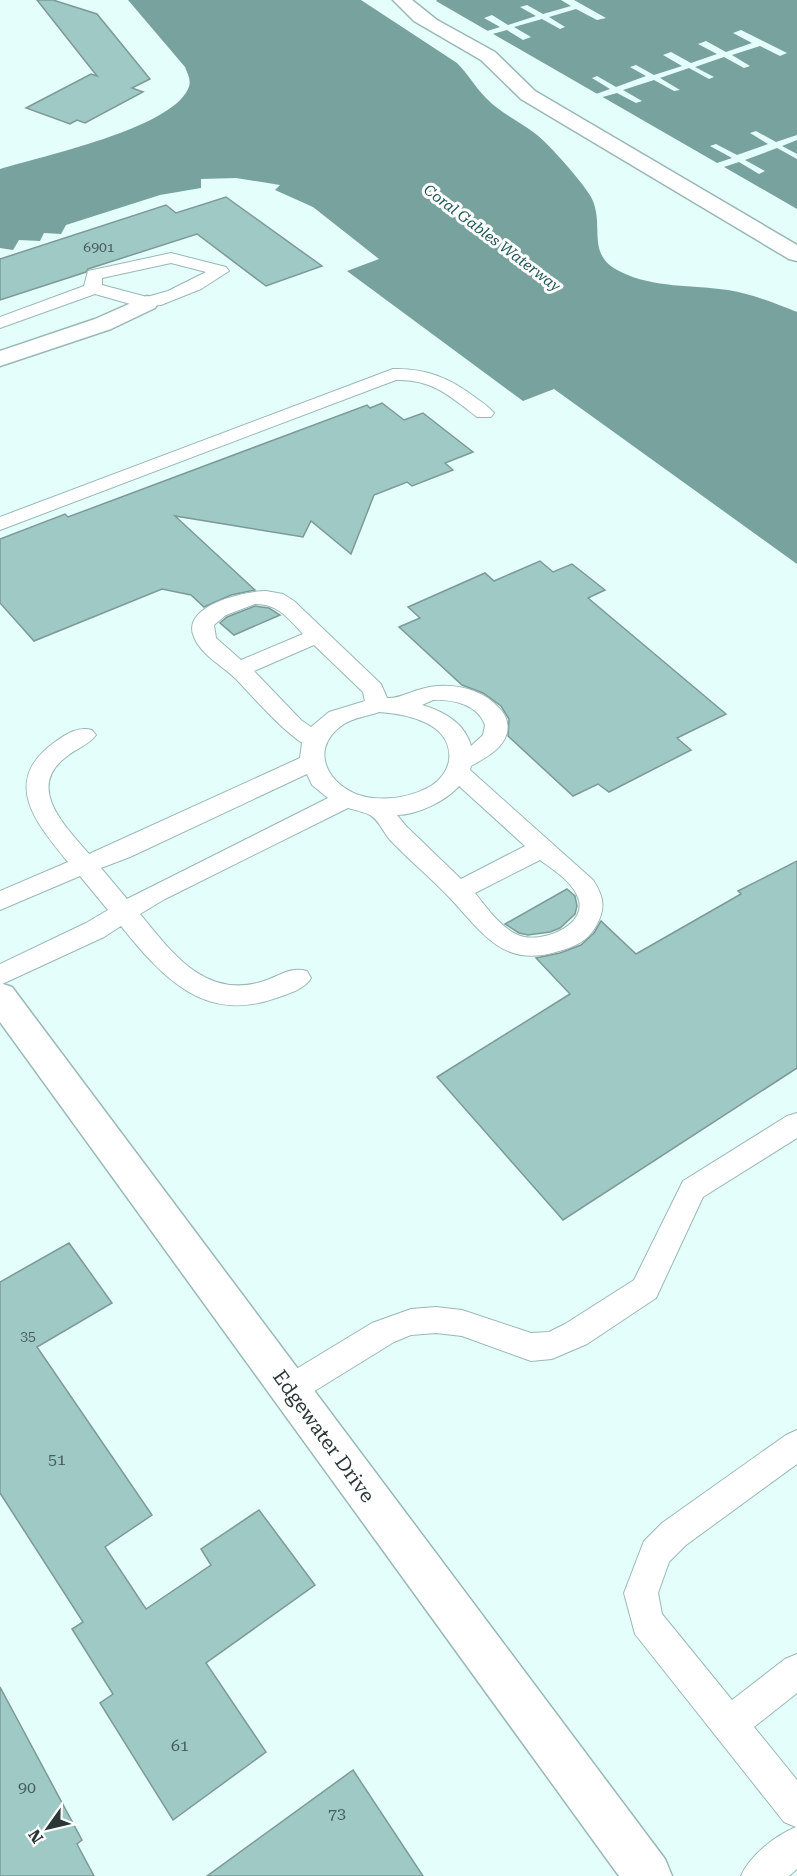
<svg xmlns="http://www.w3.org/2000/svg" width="797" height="1876" font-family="'Roboto Serif',serif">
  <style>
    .water { fill: #78a29d }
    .pier { fill: #e4fefb }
    .building { fill: #9ec9c4; stroke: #7c9a97; stroke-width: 1.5 }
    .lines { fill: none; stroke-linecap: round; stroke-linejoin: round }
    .service-casing { stroke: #99b8b5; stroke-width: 2 }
    .minor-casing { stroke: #99b8b5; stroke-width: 3 }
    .tertiary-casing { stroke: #99b8b5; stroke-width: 3 }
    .service { fill: #fff; fill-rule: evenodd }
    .minor { fill: #fff; fill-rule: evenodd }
    .tertiary { fill: #fff; fill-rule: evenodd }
    .labels { text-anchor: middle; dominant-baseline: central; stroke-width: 6; stroke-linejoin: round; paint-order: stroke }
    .number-label { font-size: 14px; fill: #475c5a }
    .far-water-label { font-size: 15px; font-style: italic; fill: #1b5652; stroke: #fff }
    .near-number-label { font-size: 16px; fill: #475c5a }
    .near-street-label { font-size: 20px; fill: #2a3736; stroke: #fff }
  </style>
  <rect width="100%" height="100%" fill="#e4fefb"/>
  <g class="water">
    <path d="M128 0H361L457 63C468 74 475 87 486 98 500 113 521 122 537 135 549 144 584 184 591 197 606 225 584 255 621 272 653 288 693 285 728 290 752 294 775 303 797 312V564L554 389 523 401 347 271 379 259 313 207 275 190 280 185 236 178 201 179V188L160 195 66 225 61 234 44 233 40 241 19 240 13 250 0 248V169C42 156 170 129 188 89 192 81 188 75 185 67Z"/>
    <polygon points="437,0 797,0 797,209 436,1"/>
  </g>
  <g class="pier">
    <polygon points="561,0 574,0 606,18 597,20 576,9 549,17 565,27 560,29 542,19 514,27 531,37 523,40 507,30 489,35 484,32 500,27 484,18 492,15 508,25 536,16 520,7 527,5 543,14 571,6"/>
    <polygon points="741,30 787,53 780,56 760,46 732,55 750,66 744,68 724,57 695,67 714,77 709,79 689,68 660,78 680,90 674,91 654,80 623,90 642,101 636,103 617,93 599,98 593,95 610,89 592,78 597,76 616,87 646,76 630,67 636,65 654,75 682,66 663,55 671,52 691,63 717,54 698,44 706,41 726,52 752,43 733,33"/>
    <polygon points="756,131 776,142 797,135 797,140 782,146 797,154 797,159 777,148 745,160 765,171 759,174 739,162 721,168 714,164 732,158 710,146 716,144 737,155 768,144 750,133"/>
  </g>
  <g class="building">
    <polygon points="37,0 53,0 97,14 150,79 132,88 143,92 85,123 77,120 70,124 26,108 91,74 97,76"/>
    <polygon points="226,197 322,266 266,286 197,234 88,269 86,272 0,300 0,259 166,205 176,213"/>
    <polygon points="382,403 404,420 423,413 473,452 445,463 453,470 412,486 407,482 374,495 351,554 311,521 303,537 175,516 255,590 231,595 204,607 191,595 162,589 34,641 0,603 0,539 65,514 68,517 367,405 370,408"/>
    <polygon points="540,561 553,572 572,564 605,590 588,598 726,714 677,738 691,750 609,792 598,784 573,796 508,736 509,719 501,706 483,693 462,685 399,627 420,618 408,607 485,573 494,581"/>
    <polygon points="255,606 269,608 280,615 234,635 220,623 227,617"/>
    <polygon points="797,861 797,1068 563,1220 437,1077 570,994 536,958 560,953 581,945 594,933 601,921 636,954 741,894 738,891"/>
    <polygon points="567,889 575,896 577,906 575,914 560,928 550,932 528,935 519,933 505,924"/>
    <polygon points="69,1243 112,1303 37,1347 152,1515 105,1547 146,1609 211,1565 201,1549 259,1510 315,1585 206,1663 266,1752 173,1820 100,1703 113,1694 72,1629 83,1622 0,1493 0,1282"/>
    <polygon points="0,1687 82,1840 77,1844 94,1876 0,1876"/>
    <polygon points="353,1770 423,1876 207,1876"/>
  </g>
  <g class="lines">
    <g class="service-casing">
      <g id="service">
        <path d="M171 253 226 267 229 271 201 289 161 305 141 307 95 294 0 328V317L84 286 88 271ZM171 263 206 272 168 291 147 297 102 285V278Z"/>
        <path d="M393 369C426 368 450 378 476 398 482 402 489 407 494 413L491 417H477C450 396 432 379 396 380L0 530V517Z"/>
        <path d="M266 591 283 594 294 601 381 684 387 698C398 699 407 693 418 690 444 681 480 686 499 708 506 715 509 723 507 733 502 750 485 758 471 766L470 770 593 880C604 897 606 908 596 926 588 941 574 947 559 951 503 969 483 933 449 897 430 877 409 860 390 840 384 833 378 819 370 815 364 812 355 810 348 808L165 899 140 914C173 954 206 1000 264 981 279 976 291 966 307 971L311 978C305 989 288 994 276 998 204 1024 162 977 121 926L104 937 0 985V964L86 923 108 910 80 876 0 910V891L68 862C36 823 0 781 55 742 66 734 78 726 92 730L96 735C89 745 75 749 66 757 25 788 66 827 89 854L300 758 302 743C277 725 257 701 236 679 222 665 202 656 194 637 180 605 247 591 266 591ZM255 604C277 603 289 619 303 634L241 660 216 638 214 625 226 615ZM314 645 363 692 365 701 329 712 311 727 301 720 254 671ZM433 700C452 699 478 704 485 725L483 735 471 746C465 723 443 711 422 705ZM379 712C407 714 454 723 449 761 447 771 440 780 431 786 413 796 393 800 373 798 335 795 302 752 344 724 353 718 368 716 379 712ZM307 774 312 785 328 798 127 899 101 868 130 857ZM459 786 525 846 461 879 406 826 397 815C417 815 446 801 459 786ZM540 860C552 869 570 880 577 895 592 925 540 945 518 935 500 927 487 908 475 893Z"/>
        <polygon points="797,1113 797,1138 703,1197 656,1298 587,1344 552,1359 531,1361 462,1336 436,1333 411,1335 394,1342 300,1400 289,1404 278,1400 273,1390 278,1380 372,1323 411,1309 436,1307 462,1310 531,1333 549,1332 565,1324 634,1280 683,1181 787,1116"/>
        <path d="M797 1430V1464L686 1545 669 1562 658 1593 662 1614 732 1700 785 1659 797 1654V1693L754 1727 797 1780V1869L789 1876H741C750 1855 775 1836 796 1827L784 1822 635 1634 624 1593 644 1541 662 1523 786 1435Z"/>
      </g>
    </g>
    <g class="minor-casing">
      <g id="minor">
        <polygon points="393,0 412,0 437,20 495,52 535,91 797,245 797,261 789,259 521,99 481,60 414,21"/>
        <polygon points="147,296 155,298 158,303 155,308 111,329 0,366 0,351 95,319"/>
      </g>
    </g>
    <g class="tertiary-casing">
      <polygon id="tertiary" points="0,983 12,987 665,1859 672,1876 619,1876 0,1022"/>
    </g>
    <use href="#service" class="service"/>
    <use href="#minor" class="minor"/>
    <use href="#tertiary" class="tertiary"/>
  </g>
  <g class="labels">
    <g class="number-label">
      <text x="99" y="247">6901</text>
      <text x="28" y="1336">35</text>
    </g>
    <g class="far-water-label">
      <text transform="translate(492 238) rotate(37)">Coral Gables Waterway</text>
    </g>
    <g class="near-number-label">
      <text x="57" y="1459">51</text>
      <text x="180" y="1745">61</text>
      <text x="27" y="1787">90</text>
      <text x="337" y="1813">73</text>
    </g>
    <g class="near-street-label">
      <text transform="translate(324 1436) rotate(54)">Edgewater Drive</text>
    </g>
  </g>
  <g transform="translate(48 1828) rotate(236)" stroke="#ffffff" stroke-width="4.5" paint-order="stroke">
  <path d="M0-4.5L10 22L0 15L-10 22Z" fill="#2a3736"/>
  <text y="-9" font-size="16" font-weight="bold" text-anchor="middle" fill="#2a3736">N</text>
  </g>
</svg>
